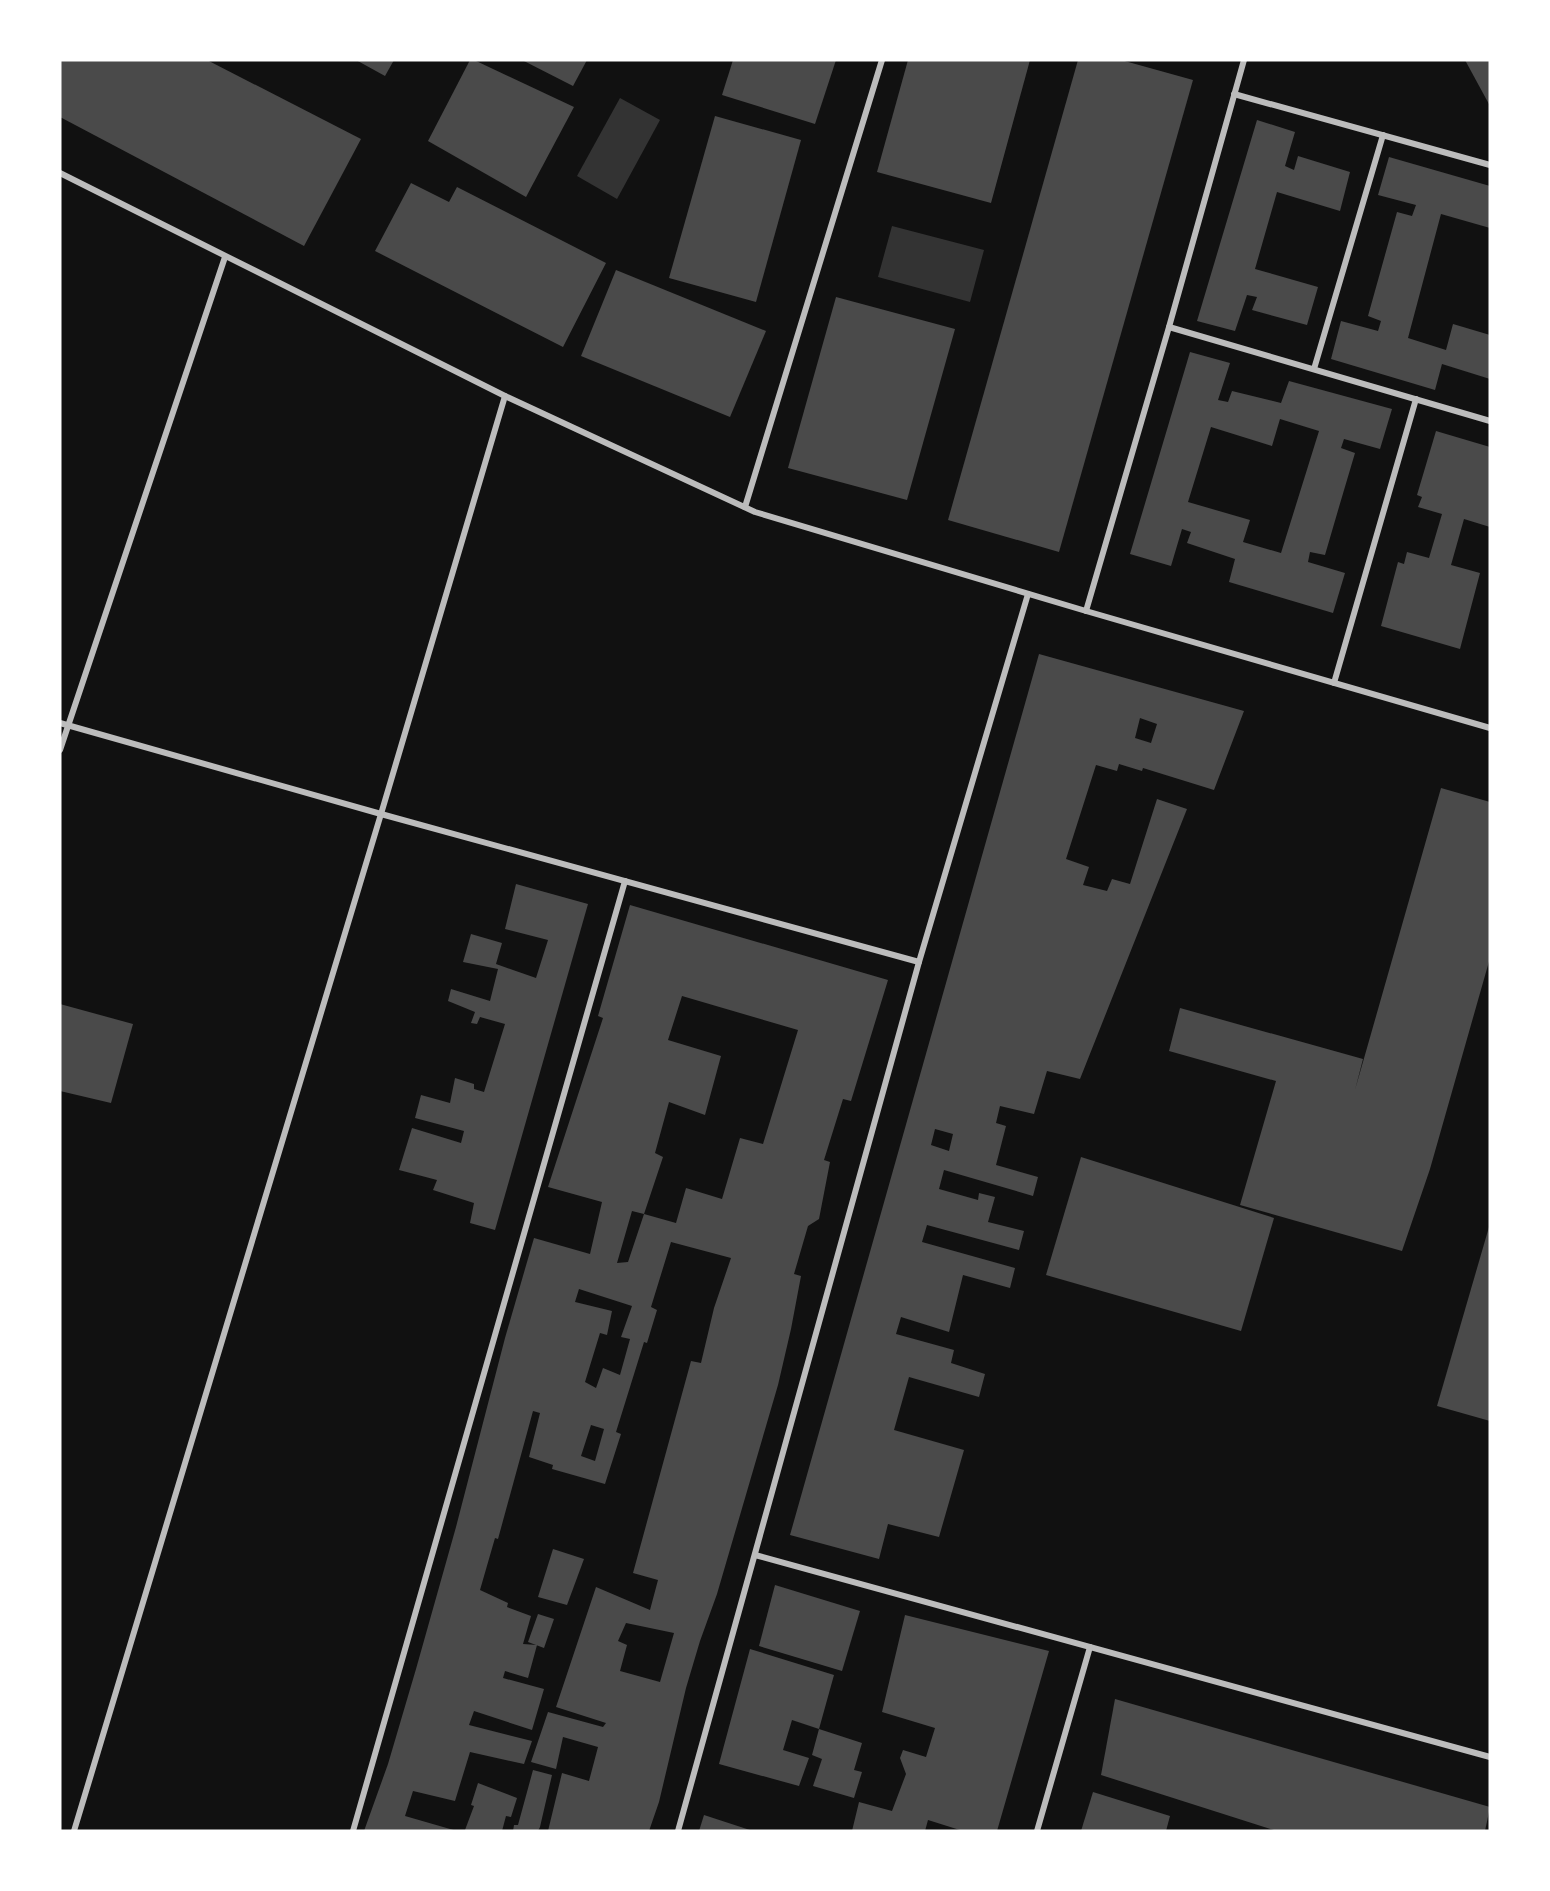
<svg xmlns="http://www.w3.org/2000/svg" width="1550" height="1891" font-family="Poppins,sans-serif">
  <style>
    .water { fill: #333 }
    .building { fill: #4a4a4a; fill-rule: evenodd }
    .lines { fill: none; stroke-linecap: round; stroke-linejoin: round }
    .minor { stroke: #bcbcbc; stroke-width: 6 }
  </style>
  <rect width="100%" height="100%" fill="#111"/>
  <g class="water">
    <polygon points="620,98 660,120 617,199 577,176"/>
    <polygon points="892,226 984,250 970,302 878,277"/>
  </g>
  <g class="building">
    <polygon points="60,60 207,60 361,139 304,246 60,117"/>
    <polygon points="356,60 394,60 385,76"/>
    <polygon points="470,60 474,60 574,107 526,197 428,141"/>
    <polygon points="522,60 587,60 573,86"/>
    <polygon points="733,60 836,60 815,124 722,95"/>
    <polygon points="908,60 1030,60 991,203 877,172"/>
    <polygon points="1078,60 1121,60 1193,80 1059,552 948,520"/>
    <polygon points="1465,60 1490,60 1490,106"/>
    <polygon points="715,116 801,140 756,302 669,278"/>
    <polygon points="1257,120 1295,132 1285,166 1294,170 1298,156 1350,172 1340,211 1277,192 1255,269 1318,287 1307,325 1252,310 1257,297 1247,295 1235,331 1197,321"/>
    <polygon points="1389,157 1490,186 1490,228 1441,214 1408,338 1446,350 1453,324 1490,335 1490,379 1442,364 1435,390 1331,359 1341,321 1378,331 1381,321 1368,316 1397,212 1412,216 1416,205 1378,195"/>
    <polygon points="411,183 449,202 457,187 606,263 563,347 375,251"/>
    <polygon points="616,270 766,331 730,417 581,356"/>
    <polygon points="836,297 955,329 907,500 788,468"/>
    <path d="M1190 352 1230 363 1218 400 1228 402 1232 391 1281 403 1289 381 1392 409 1380 449 1344 439 1341 448 1355 453 1339 507 1325 555 1310 552 1308 562 1345 573 1333 613 1229 582 1235 559 1187 543 1191 532 1182 529 1171 566 1130 554ZM1280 419 1319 431 1281 553 1243 542 1250 520 1188 502 1211 427 1272 446Z"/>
    <polygon points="1436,431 1490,447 1490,527 1464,519 1451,565 1480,573 1460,649 1381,626 1398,562 1404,564 1407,552 1429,558 1442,514 1418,507 1422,497 1417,495"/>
    <path d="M1039 654 1244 711 1214 790 1143 768 1142 771 1119 764 1117 771 1096 765 1066 859 1089 867 1083 885 1107 891 1112 879 1130 884 1157 799 1187 809 1080 1079 1047 1071 1034 1114 1000 1106 996 1123 1006 1126 996 1165 1038 1177 1033 1196 944 1170 939 1189 978 1200 979 1193 995 1197 988 1222 1024 1231 1019 1250 927 1225 922 1242 1015 1268 1010 1288 963 1275 949 1332 901 1317 896 1334 954 1350 951 1363 985 1374 979 1397 909 1377 894 1430 964 1450 939 1537 888 1524 879 1559 790 1535ZM1140 718 1157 724 1151 743 1135 738ZM935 1129 953 1134 949 1151 931 1145Z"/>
    <polygon points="1441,788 1490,802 1490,958 1430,1169 1402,1251 1240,1205 1276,1081 1169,1051 1180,1008 1363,1059 1355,1090"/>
    <polygon points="516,884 588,904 495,1230 470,1223 474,1203 433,1190 437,1180 399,1170 412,1128 461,1143 464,1131 415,1118 421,1095 450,1103 455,1078 474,1084 474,1089 484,1092 505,1024 480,1017 477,1024 471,1023 475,1012 448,1001 451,989 490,1001 498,969 463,962 471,934 502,943 496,964 536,978 548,940 505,929"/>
    <path d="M630 905 888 980 851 1101 843 1099 824 1160 830 1162 819 1219 808 1226 794 1274 801 1276 791 1329 778 1385 717 1594 700 1641 686 1688 659 1802 649 1831H548L562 1773 589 1781 598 1747 563 1737 556 1769 531 1762 548 1712 603 1727 606 1723 556 1707 596 1587 650 1610 658 1580 633 1573 691 1361 701 1363 714 1308 731 1258 671 1242 651 1307 657 1310 647 1343 644 1342 616 1432 621 1434 605 1484 552 1469 553 1465 529 1457 540 1413 533 1411 498 1539 495 1538 480 1590 508 1603 507 1607 531 1616 523 1644 537 1645 528 1678 505 1671 503 1678 544 1689 532 1730 474 1711 469 1725 532 1741 524 1764 470 1752 455 1801 413 1791 405 1816 457 1831H364L388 1764 416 1669 456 1527 505 1338 534 1238 590 1254 602 1202 548 1187 603 1018 598 1016ZM682 996 798 1030 763 1144 740 1138 722 1199 686 1188 676 1223 644 1214 628 1262 617 1263 632 1211 644 1214 663 1157 655 1153 669 1102 705 1115 721 1056 668 1040ZM579 1289 632 1306 621 1337 630 1339 620 1375 603 1368 596 1388 585 1382 600 1333 607 1335 612 1311 575 1302ZM591 1425 604 1429 595 1461 581 1456ZM626 1623 674 1633 660 1682 620 1671 627 1645 618 1641Z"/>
    <polygon points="60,1004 133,1024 111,1103 60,1091"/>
    <polygon points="1081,1157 1274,1218 1241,1331 1046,1275"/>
    <polygon points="1489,1227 1490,1227 1490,1421 1437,1406"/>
    <polygon points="553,1549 584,1559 567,1605 538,1597"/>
    <polygon points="775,1585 860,1611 842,1671 759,1646"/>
    <polygon points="538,1614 554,1619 544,1648 528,1642"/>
    <polygon points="905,1615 1049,1651 997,1831 963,1831 928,1820 925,1831 852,1831 859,1802 892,1811 906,1774 900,1758 903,1750 926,1757 935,1728 882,1712"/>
    <polygon points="750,1649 834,1675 819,1729 792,1720 783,1750 809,1758 799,1786 719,1764"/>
    <polygon points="1115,1699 1490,1807 1485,1831 1277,1831 1101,1775"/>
    <polygon points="819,1729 862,1743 854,1770 862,1772 854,1798 813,1786 822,1759 812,1755"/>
    <polygon points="533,1770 552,1775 540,1827 538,1831 513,1831 514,1825 518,1825"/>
    <polygon points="478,1783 517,1798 511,1817 506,1816 502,1831 465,1830 474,1806 471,1805"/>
    <polygon points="1093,1792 1170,1816 1166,1831 1081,1831"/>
    <polygon points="704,1815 753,1831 699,1831"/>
  </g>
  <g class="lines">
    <g class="minor">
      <polyline points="1234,94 1490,165"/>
      <polyline points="60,173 505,396 755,512 1086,611 1490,728"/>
      <polyline points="1169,327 1490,421"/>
      <polyline points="1314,369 1383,135"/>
      <polyline points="745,507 882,60"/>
      <polyline points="1086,611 1169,327 1244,60"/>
      <polyline points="1334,683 1416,399"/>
      <polyline points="60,723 381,814 919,962"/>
      <polyline points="60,750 225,257"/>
      <polyline points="755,1555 1490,1757"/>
      <polyline points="74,1831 381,814 505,396"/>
      <polyline points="353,1831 625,881"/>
      <polyline points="678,1831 919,962 1028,594"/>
      <polyline points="1037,1831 1090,1647"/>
    </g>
  </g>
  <rect width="1550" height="1891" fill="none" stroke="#ffffff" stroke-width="123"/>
</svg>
